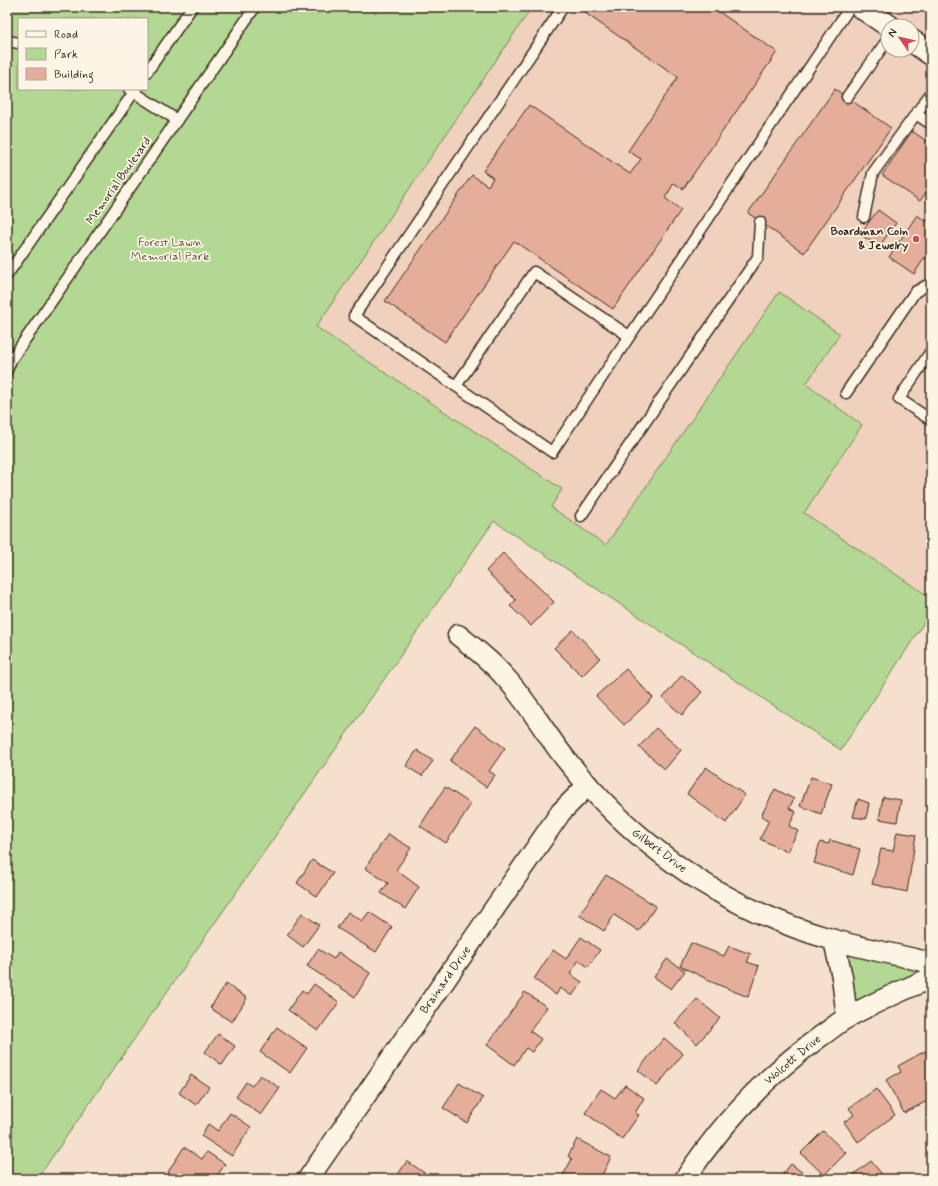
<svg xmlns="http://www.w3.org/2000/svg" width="938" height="1186" font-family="Mynerve,sans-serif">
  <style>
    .built { fill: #f0d1be; fill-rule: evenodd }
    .green { fill: #b3d893; stroke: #778158; fill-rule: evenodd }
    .building { fill: #e5ae9a; stroke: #3b2a1e }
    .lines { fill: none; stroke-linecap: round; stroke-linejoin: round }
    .service-casing { stroke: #3b2a1e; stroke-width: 13 }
    .minor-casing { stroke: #3b2a1e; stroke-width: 23 }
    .primary-casing { stroke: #3b2a1e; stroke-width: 25 }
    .service { stroke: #fcf5e5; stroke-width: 10 }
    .minor { stroke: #fcf5e5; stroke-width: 20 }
    .primary { stroke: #fcf5e5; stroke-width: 22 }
    .poi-dot { fill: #d1495b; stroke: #fcf5e5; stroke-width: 1.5 }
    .labels { text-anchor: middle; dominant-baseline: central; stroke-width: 3.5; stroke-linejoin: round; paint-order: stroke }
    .street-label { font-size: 12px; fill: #3b2a1e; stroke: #fcf5e5 }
    .poi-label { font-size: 12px; font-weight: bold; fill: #3b2a1e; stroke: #fcf5e5; text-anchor: end }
    .park-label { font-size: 12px; fill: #59563b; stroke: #fcf5e5 }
  </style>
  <rect width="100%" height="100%" fill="#f5e0ce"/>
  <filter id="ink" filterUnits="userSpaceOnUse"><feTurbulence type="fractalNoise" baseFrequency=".025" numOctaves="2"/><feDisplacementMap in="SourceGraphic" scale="8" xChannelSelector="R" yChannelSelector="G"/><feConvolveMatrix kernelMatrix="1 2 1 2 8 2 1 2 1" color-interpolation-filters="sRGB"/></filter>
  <g filter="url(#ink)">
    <path class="built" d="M532 7H931V598L804 513 862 425 806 384 780 293 606 545 551 507 562 489 316 326ZM888 26H912V50H888Z"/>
    <g class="green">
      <path d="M7 7H532L316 327 562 489 551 507 606 545 779 292 840 334 806 384 862 425 804 513 931 598V612L841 750 494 521 37 1179H7ZM19 19H147V89H19Z"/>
      <polygon points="834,940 931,963 931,978 847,1018"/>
    </g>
    <g class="building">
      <polygon points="589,7 712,7 777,52 683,189 674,183 665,198 681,210 613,309 514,241 445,342 385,301 472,175 488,186 493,178 483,171 529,105 630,174 641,159 628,151 678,77 585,13"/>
      <polygon points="835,89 891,128 804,253 748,213"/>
      <polygon points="912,131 931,144 931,185 920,201 882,175"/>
      <polygon points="878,210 896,223 879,247 860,234"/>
      <polygon points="931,214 931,261 925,257 914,274 889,257 917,215 926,221"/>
      <polygon points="503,553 554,602 531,626 510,606 516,600 486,571"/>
      <polygon points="573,630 600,658 582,676 554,648"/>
      <polygon points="626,669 653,698 624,725 596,696"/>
      <polygon points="682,675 702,692 682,715 663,698"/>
      <polygon points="475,726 505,748 489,771 495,775 486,787 450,761"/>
      <polygon points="656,728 681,750 665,769 639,747"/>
      <polygon points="417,750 433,761 422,776 406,766"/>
      <polygon points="706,767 745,795 726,823 687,794"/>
      <polygon points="811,777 832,784 821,814 800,806"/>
      <polygon points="445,787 471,804 446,843 420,826"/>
      <polygon points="775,789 794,799 789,808 796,812 789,826 798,831 787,852 760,839 769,820 761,816"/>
      <polygon points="883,797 901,800 897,822 879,819"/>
      <polygon points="858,799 869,803 866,819 853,817"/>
      <polygon points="897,832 916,835 907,892 872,884 881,849 893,851"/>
      <polygon points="388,834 411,848 396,870 419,887 405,909 381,893 388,883 365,868"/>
      <polygon points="830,840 860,849 853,875 814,863 820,842 829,844"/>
      <polygon points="312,860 333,873 317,897 297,883"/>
      <polygon points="606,875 656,906 639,931 614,915 604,931 579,915"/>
      <polygon points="348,912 362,921 369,912 392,927 376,952 337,928"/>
      <polygon points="302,913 319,925 303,947 287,935"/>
      <polygon points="581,937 600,950 588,967 579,960 570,974 582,982 572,996 560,988 556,995 534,979 553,950 566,959"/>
      <polygon points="691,943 724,956 729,946 751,954 747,962 759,966 748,997 707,980 707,979 680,966"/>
      <polygon points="318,949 334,959 338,952 370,973 355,997 307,966"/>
      <polygon points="667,959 685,971 671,989 654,977"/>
      <polygon points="226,984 247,998 232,1022 210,1008"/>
      <polygon points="314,984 339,1002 318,1031 288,1010 302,990 307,994"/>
      <polygon points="525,992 547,1007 530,1031 541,1039 532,1052 526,1048 514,1065 487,1045"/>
      <polygon points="697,999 720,1018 697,1044 675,1023"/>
      <polygon points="277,1027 307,1048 290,1073 260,1052"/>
      <polygon points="218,1034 235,1046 222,1065 205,1052"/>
      <polygon points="664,1038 683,1054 657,1086 638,1070"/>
      <polygon points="925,1051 931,1063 931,1099 904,1113 886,1080 901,1072 898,1066"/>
      <polygon points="191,1075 209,1087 196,1105 179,1093"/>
      <polygon points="260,1075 280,1088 261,1115 236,1097 246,1082 252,1086"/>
      <polygon points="459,1083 483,1098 467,1123 443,1108"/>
      <polygon points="625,1085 644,1098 635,1113 639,1115 622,1139 585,1113 601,1089 615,1098"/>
      <polygon points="876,1089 895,1115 858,1142 844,1122 854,1115 849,1108"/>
      <polygon points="230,1113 251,1127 232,1156 201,1136 208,1124 218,1131"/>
      <polygon points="823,1131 846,1153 824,1175 801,1153"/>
      <polygon points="577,1139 611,1157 600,1179 561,1179 572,1159 568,1156"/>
      <polygon points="184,1147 202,1159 207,1152 225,1164 215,1179 178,1179 168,1172"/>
      <polygon points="407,1161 433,1179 395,1179"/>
      <polygon points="871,1161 886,1179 858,1179 854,1174"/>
      <polygon points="791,1164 811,1179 779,1179"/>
    </g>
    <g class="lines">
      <g class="service-casing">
        <g id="service">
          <polyline points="563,7 354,316 552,452 850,7"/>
          <polyline points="7,41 19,43"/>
          <polyline points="147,72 192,7"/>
          <polyline points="129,89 177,120"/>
          <polyline points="847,97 888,39"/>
          <polyline points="916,114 931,124"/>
          <polyline points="864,217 873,173 931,93"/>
          <polyline points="7,275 136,89"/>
          <polyline points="931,351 899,399 931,420"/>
          <polyline points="7,370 11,360 255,7"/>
          <polyline points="456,386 534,272 629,336"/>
          <polyline points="846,393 915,292 931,283"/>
          <polyline points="581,516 758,257 760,222"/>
        </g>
      </g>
      <g class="minor-casing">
        <g id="minor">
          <path d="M458 635C474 648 490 660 503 675 528 701 545 734 568 762 638 848 726 910 834 940 866 949 899 955 931 963"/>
          <polyline points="834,940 842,977 847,1018"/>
          <polyline points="308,1179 561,812 588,785"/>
          <path d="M685 1179C721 1124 767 1075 821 1036 830 1030 839 1022 848 1017 875 1002 903 990 931 978"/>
        </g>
      </g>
      <g class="primary-casing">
        <g id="primary">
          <polyline points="861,7 889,26"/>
          <polyline points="912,41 931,54"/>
        </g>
      </g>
      <use href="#service" class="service"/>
      <use href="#minor" class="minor"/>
      <use href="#primary" class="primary"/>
    </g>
  </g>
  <circle class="poi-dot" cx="916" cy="239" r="4"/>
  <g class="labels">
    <g class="street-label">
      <text transform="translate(119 181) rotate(-55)">Memorial Boulevard</text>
      <text transform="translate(659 851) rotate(37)">Gilbert Drive</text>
      <text transform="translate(446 980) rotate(-55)">Brainard Drive</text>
      <text transform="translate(793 1060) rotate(-40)">Wolcott Drive</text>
    </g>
    <g class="poi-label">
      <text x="908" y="232">Boardman Coin<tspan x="908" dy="14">&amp; Jewelry</tspan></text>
    </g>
    <g class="park-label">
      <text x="170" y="243">Forest Lawn<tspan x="170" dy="14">Memorial Park</tspan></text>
    </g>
  </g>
  <rect width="938" height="1186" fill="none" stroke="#fcf5e5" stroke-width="24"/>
  <rect x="12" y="12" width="914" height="1162" fill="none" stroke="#3b2a1e" stroke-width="1.5" filter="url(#ink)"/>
  <rect x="18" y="18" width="130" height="72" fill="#fcf5e5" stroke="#afa495"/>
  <rect x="26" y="31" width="20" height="6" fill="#fcf5e5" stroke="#afa495"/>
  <text x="54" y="38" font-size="12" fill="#3b2a1e">Road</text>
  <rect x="26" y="48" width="20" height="12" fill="#b3d893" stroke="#afa495"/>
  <text x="54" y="58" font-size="12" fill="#3b2a1e">Park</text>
  <rect x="26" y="68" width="20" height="12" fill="#e5ae9a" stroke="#afa495"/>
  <text x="54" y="78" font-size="12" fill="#3b2a1e">Building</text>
  <g transform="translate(900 38) rotate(304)"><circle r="19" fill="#fcf5e5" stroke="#afa495"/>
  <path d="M0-3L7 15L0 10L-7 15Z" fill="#d1495b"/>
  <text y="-6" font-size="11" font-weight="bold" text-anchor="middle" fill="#3b2a1e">N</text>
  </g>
</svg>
